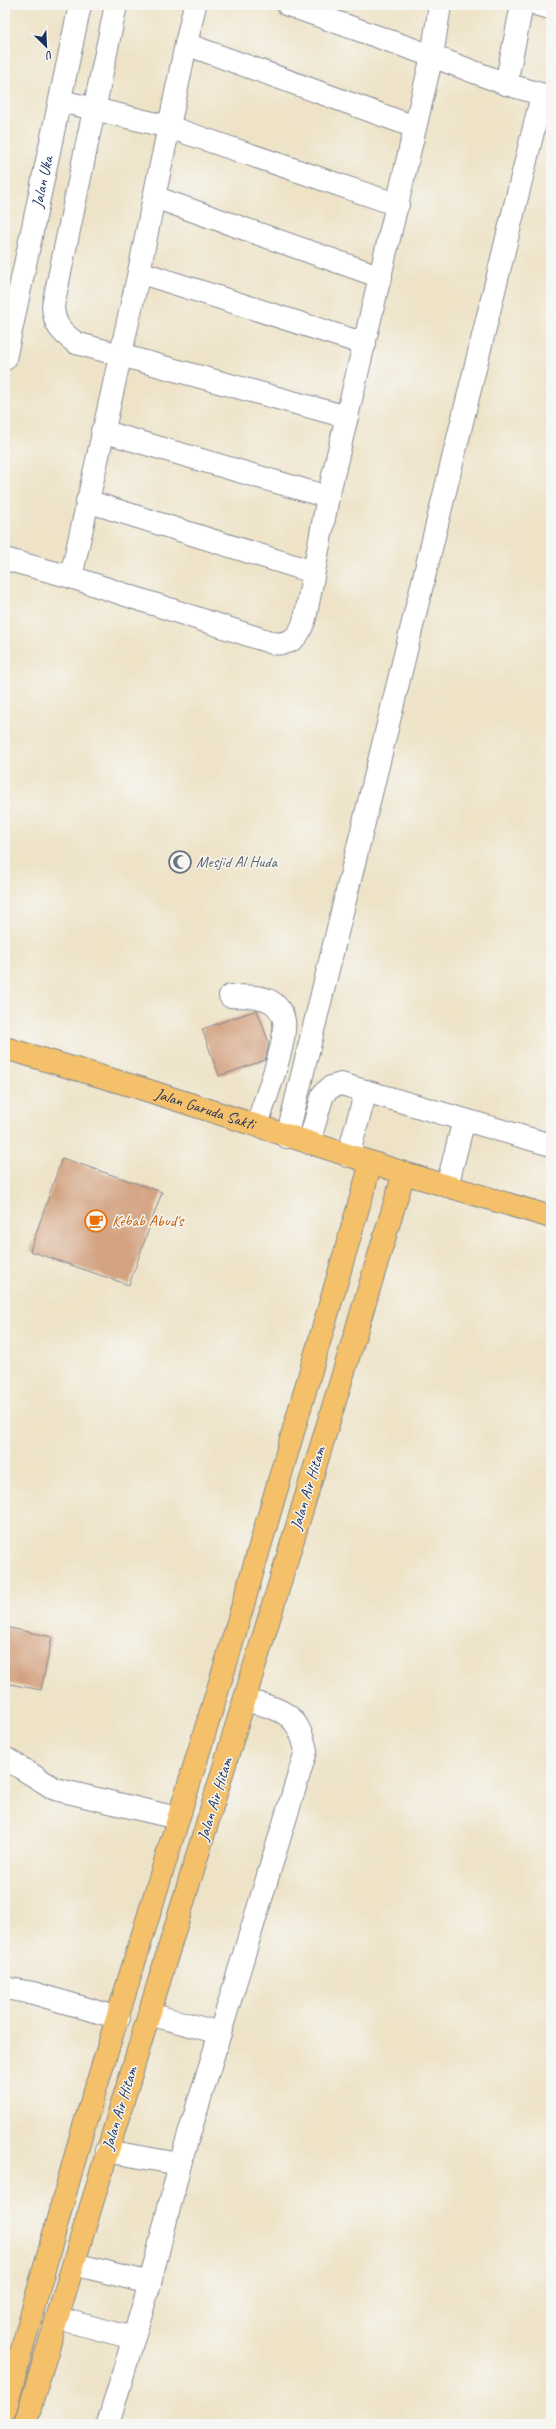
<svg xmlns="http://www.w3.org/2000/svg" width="556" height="2429" font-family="Caveat,sans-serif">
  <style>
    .building { fill: #d3a280 }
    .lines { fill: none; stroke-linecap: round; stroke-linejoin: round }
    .minor-casing { stroke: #848992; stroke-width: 24 }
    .major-casing { stroke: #848992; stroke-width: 24 }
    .highway-casing { stroke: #848992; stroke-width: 24 }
    .minor { stroke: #fff; stroke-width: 22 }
    .major { stroke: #f4c16b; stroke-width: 22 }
    .highway { stroke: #f4c16b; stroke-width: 22 }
    .labels { text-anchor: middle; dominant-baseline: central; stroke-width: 3; stroke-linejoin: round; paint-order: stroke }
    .street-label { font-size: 16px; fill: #1b2f5e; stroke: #f6f6f2 }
    .worship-label { font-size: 16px; fill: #5b616d; stroke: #f6f6f2; text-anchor: start }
    .food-label { font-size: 16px; fill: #c56008; stroke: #f6f6f2; text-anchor: start }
  </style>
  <rect width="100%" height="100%" fill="#f6f6f2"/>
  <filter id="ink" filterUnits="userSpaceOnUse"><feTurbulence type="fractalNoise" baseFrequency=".025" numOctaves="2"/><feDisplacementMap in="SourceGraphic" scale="8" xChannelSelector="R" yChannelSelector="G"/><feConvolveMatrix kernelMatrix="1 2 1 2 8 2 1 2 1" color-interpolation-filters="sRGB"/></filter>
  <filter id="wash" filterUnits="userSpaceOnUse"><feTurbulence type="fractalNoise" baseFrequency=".012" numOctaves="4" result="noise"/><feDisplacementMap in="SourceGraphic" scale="16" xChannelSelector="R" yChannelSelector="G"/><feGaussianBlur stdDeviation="0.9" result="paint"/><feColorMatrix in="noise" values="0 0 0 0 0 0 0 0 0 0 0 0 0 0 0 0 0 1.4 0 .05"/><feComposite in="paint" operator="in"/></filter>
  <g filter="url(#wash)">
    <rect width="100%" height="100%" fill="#eee3c7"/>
    <g id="blocks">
      <g class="building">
        <polygon points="257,1010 269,1043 265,1060 219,1076 202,1029"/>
        <polygon points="62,1158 162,1192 129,1285 30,1251"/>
        <polygon points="5,1627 52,1637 41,1690 5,1683"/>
      </g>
    </g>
  </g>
  <g filter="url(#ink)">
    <use href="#blocks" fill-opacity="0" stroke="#848992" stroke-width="1"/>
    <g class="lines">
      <g class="minor-casing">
        <g id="minor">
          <path d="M116 5 53 306C54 325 61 332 76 343L347 417"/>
          <polyline points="288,5 432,56 440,5"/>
          <polyline points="539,5 551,8"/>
          <polyline points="186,44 195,5"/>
          <polyline points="506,84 522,5"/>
          <polyline points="61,101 169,127 186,44 415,127"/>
          <polyline points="154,197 169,127 398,205"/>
          <polyline points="365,344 139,272 154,197 381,277"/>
          <path id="s1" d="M5 359 80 5"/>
          <polyline points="102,431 328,497"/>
          <polyline points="87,501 313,572"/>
          <path d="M5 559 71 577 273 643C294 646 302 632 306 614L328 497 432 56 506 84 551 97"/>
          <polyline points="71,577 139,272"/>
          <path d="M230 996C243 997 259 995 270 1001 277 1005 283 1013 284 1021 287 1044 264 1101 257 1125"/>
          <path d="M287 1137C374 790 457 442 542 95"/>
          <polyline points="309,1143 323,1094 331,1087 341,1084 551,1145"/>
          <polyline points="348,1156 366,1091"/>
          <polyline points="447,1186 464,1120"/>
          <polyline points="5,1758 55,1789 177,1818"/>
          <polyline points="5,1988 33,1993 119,2018"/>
          <polyline points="149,2014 220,2033"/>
          <polyline points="106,2151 180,2164"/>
          <polyline points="74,2264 150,2283"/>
          <polyline points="57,2318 133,2338"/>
          <path d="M108 2424 150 2283 180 2164 306 1751C298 1711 281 1710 245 1700"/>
        </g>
      </g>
      <g class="major-casing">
        <polyline id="major" points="404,1173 551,1217"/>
      </g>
      <g class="highway-casing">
        <g id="highway">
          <path id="s2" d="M5 1048 140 1088 404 1173 25 2424"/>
          <polyline points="5,2410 81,2136 229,1653 371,1163"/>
        </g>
      </g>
      <use href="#minor" class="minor"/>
      <use href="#major" class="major"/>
      <use href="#highway" class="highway"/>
    </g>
  </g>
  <defs>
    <g id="mosque-ring" transform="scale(1.15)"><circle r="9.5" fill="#f6f6f2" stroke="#6b7280" stroke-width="1.5"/><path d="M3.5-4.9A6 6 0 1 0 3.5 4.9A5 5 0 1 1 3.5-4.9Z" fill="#6b7280"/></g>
    <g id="cafe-ring" transform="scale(1.15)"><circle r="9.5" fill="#f6f6f2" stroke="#e8710a" stroke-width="1.5"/><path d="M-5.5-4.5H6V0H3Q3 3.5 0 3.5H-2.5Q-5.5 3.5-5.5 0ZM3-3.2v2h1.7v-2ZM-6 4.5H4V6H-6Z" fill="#e8710a"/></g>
  </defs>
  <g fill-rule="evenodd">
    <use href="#mosque-ring" x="180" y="862"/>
    <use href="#cafe-ring" x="96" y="1221"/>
  </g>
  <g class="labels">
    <g class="street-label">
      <text stroke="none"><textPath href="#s1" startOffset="181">Jalan Uka</textPath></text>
      <text stroke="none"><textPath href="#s2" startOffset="209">Jalan Garuda Sakti</textPath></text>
      <text transform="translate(308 1488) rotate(-73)">Jalan Air Hitam</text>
      <text transform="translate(215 1799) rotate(-73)">Jalan Air Hitam</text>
      <text transform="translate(120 2108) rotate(-73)">Jalan Air Hitam</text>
    </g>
    <g class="worship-label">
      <text x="196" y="862">Mesjid Al Huda</text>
    </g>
    <g class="food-label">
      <text x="112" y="1221">Kebab Abud's</text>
    </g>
  </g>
  <rect width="556" height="2429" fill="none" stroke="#f6f6f2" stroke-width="20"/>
  <g transform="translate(46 46) rotate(156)" stroke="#f6f6f2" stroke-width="3" paint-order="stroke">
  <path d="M0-3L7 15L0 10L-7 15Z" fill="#1b2f5e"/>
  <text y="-6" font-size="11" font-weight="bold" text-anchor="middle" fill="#1b2f5e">U</text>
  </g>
</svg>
